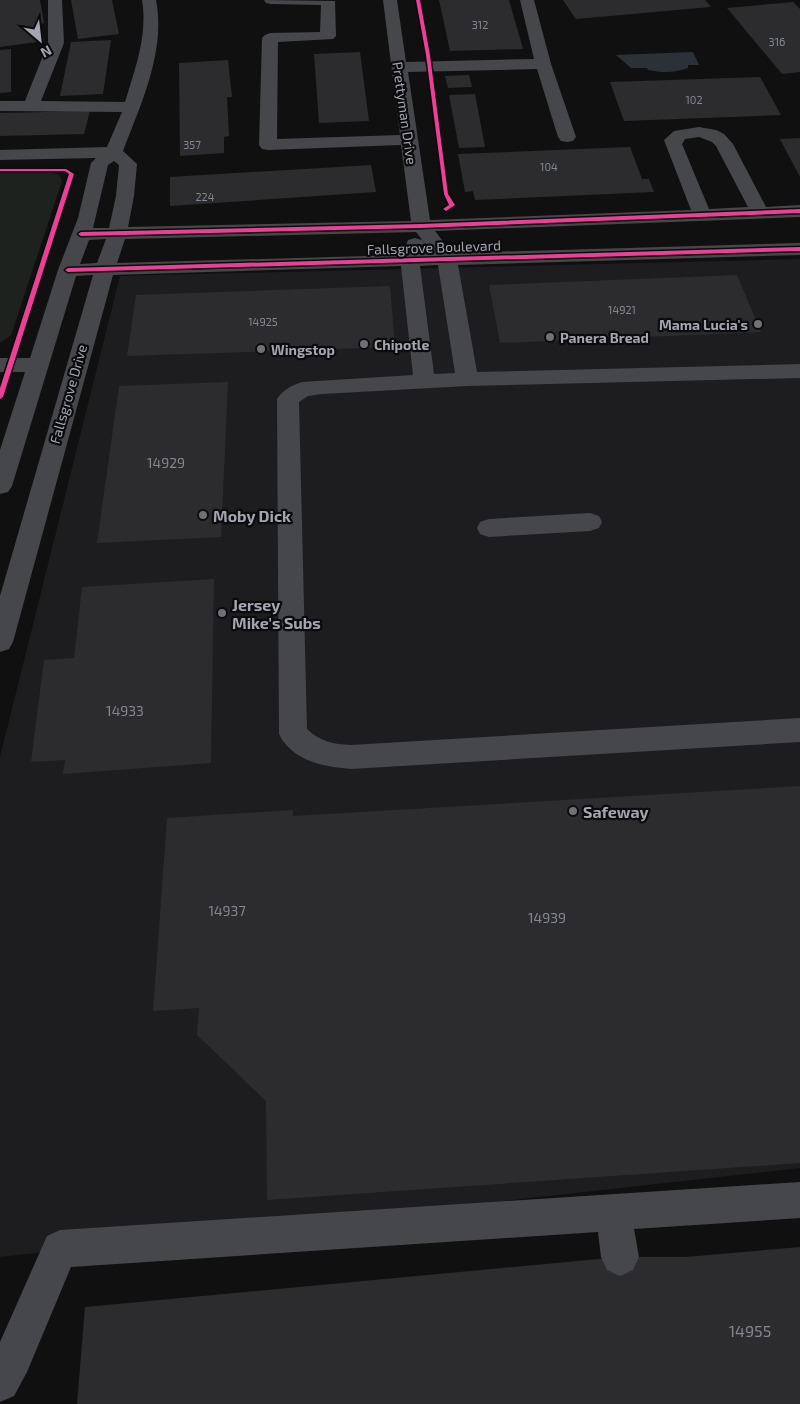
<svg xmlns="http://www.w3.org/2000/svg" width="800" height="1404" font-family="'Exo 2',sans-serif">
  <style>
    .built { fill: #1d1d1f }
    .green { fill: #1d221f }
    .water { fill: #2c3138 }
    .building { fill: #2c2c2e }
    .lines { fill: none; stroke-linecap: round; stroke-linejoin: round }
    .minor { fill: #46474a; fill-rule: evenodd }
    .cycleway-casing { stroke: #0b0b0c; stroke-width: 3 }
    .cycleway { fill: #ea4096; fill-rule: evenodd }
    .poi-dot { fill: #707178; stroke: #0b0b0c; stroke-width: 2 }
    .labels { text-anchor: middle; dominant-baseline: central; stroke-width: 4.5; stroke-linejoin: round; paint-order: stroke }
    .far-number-label { font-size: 11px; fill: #858790 }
    .far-street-label { font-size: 14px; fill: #a3a5b0; stroke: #0b0b0c }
    .far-poi-label { font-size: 14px; font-weight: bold; fill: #a3a5b0; stroke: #0b0b0c; text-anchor: start }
    .number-label { font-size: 14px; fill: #858790 }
    .poi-label { font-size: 16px; font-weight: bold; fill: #a3a5b0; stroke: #0b0b0c; text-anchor: start }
    .near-number-label { font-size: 16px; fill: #858790 }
  </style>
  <rect width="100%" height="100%" fill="#101011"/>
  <polygon class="built" points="800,259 800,1168 0,1257 0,757 120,276"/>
  <polygon class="green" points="0,170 46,170 59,175 62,181 11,335 0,343"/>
  <path class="water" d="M693 52 699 65H688V68C675 73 662 73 648 70L647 68H631L616 55Z"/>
  <g class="building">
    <polygon points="0,0 40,0 44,23 41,24 44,41 0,47"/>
    <polygon points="71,0 112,0 119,34 78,39"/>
    <polygon points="439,0 509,0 523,49 450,51"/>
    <polygon points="563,0 705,0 711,7 576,19"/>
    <polygon points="793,2 800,9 800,72 782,74 727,8"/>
    <polygon points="111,40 103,94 60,96 71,42"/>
    <polygon points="11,49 11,92 0,93 0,50"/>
    <polygon points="360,52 369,121 319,123 314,54"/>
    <polygon points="228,60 232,97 227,97 229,136 224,137 224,153 180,156 179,63"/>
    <polygon points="469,75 472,87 448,88 445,76"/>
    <polygon points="760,77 781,115 624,121 610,82"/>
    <polygon points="475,94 485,147 459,148 449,95"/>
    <polygon points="90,111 84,134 0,136 0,113"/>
    <polygon points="800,138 800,177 780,139"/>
    <polygon points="630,147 642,179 649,179 654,192 475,200 473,191 465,192 458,154"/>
    <polygon points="371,165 376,192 170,206 170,177"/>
    <polygon points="737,275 761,332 500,343 489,285"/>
    <polygon points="390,286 395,347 127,356 136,295"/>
    <polygon points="228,382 221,537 97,543 119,386"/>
    <polygon points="214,579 211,763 63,774 65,760 31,762 44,660 74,658 82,587"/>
    <polygon points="800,786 800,1163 267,1200 266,1101 197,1035 199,1008 153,1011 167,818 293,810 293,816"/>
    <polygon points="800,1247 800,1404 77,1404 85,1307 620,1257 685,1257"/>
  </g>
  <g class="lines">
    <g class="minor">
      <path d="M48 0H62L64 43 41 101 125 102C135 68 148 36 142 0H156C166 51 141 104 123 151L137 164 134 196 128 227 411 221 401 145 268 150 262 149 259 145 262 38 265 35 270 33 320 32 321 5 271 4 266 3 264 0 335 1 336 36 333 39 278 42 277 139 400 135 383 0H397L406 62 534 59 520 0H534L551 64 576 137 573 141 567 142 561 141 558 137 537 69 408 72 430 220 691 210 664 140 674 131 699 127 716 130 724 134 733 144 766 207 800 205V217L435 231 452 253 800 243V255L458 265 477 372 800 364V378L467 386 322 394 308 396 299 402 307 729C321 742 333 744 351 745L800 718V742L351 769C324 767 292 761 279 734L277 399C283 390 292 385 302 382L413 375 401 266 113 275 13 642 9 649 0 652V596L93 275 76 276 12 486 8 492 0 494V450L25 372H0V358H30L58 270 78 218 91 163 96 158 0 160V150L107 147 122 112 0 111V101H25L48 43ZM699 137 712 142 716 146 748 207 709 209 682 144 685 139ZM114 161 119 165 116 196 109 228H93L108 165ZM416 232 433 254H422L425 244 422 240 415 238 408 240 402 255 117 263 125 239ZM106 239 97 263 80 264 89 240ZM438 265 455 373 434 374 420 266Z"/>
      <polygon points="590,513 599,516 602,522 599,528 590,531 489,537 480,534 477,528 480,522 489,519"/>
      <polygon points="800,1182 800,1218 634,1229 639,1257 633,1270 620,1276 607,1270 601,1257 598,1232 71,1267 27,1372 14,1396 0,1402 0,1342 47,1236 60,1230"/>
    </g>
    <g class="cycleway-casing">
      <g id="cycleway">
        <polygon points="416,0 420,0 430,55 448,194 455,205 446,211 443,209 449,205 444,194 426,55"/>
        <polygon points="0,169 66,169 74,174 3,397 0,399 0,388 69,174 65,171 0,171"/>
        <polygon points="800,209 800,213 421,228 81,236 78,234 81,232 421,224"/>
        <polygon points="800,247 800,251 68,272 65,270 68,268"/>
      </g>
    </g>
    <use href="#cycleway" class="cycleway"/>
  </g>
  <g class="poi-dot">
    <circle cx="758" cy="324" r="5"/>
    <circle cx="550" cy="337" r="5"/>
    <circle cx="364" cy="344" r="5"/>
    <circle cx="261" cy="349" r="5"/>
    <circle cx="203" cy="515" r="5"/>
    <circle cx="222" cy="613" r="5"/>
    <circle cx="573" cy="811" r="5"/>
  </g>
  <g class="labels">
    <g class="far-number-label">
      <text x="480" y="24">312</text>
      <text x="777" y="41">316</text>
      <text x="694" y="99">102</text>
      <text x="192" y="144">357</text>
      <text x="549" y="166">104</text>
      <text x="205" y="196">224</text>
      <text x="622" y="309">14921</text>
      <text x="263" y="321">14925</text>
    </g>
    <g class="far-street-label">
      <text transform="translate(405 113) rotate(82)">Prettyman Drive</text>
      <text transform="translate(434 247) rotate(-2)">Fallsgrove Boulevard</text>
      <text transform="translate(68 394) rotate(-74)">Fallsgrove Drive</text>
    </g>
    <g class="far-poi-label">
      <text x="748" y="324" text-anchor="end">Mama Lucia's</text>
      <text x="560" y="337">Panera Bread</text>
      <text x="374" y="344">Chipotle</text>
      <text x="271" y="349">Wingstop</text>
    </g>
    <g class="number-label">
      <text x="166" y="462">14929</text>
      <text x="125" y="710">14933</text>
      <text x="227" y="910">14937</text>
      <text x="547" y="917">14939</text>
    </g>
    <g class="poi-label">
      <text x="213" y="515">Moby Dick</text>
      <text x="232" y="604">Jersey<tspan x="232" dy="18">Mike's Subs</tspan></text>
      <text x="583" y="811">Safeway</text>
    </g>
    <g class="near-number-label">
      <text x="750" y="1330">14955</text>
    </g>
  </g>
  <g transform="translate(40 40) rotate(152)" stroke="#0b0b0c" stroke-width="4" paint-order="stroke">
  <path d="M0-4L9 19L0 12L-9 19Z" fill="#a3a5b0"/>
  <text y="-8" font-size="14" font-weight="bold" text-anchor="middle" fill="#a3a5b0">N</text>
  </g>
</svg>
